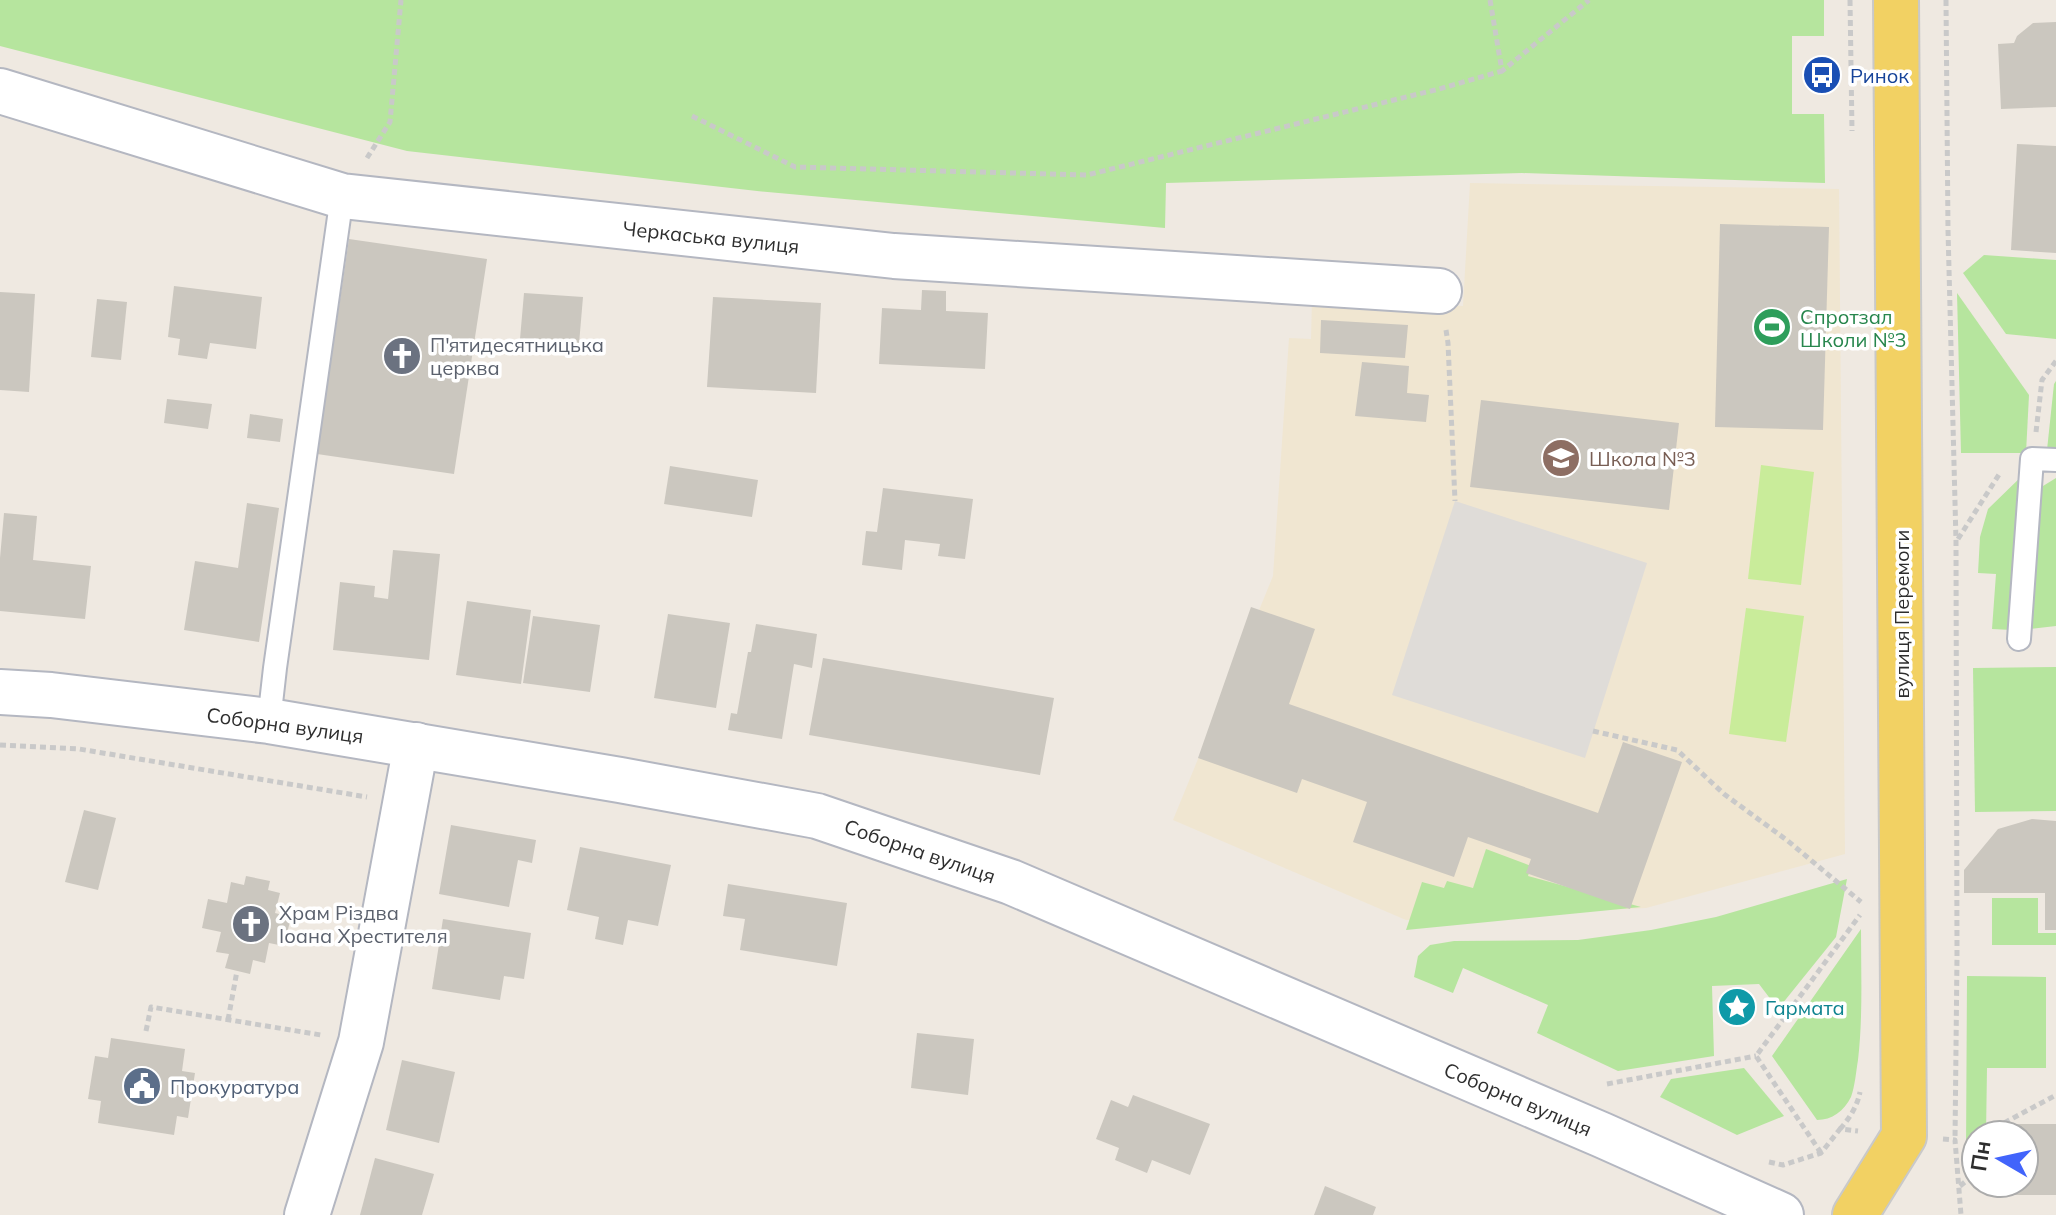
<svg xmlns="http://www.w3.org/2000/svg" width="2056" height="1215" font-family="Mulish,sans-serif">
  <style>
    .education { fill: #f0e6d1 }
    .green { fill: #b6e59e }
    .pitch { fill: #c9ec9a }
    .plaza { fill: #dfdcd8 }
    .building { fill: #cbc7bf }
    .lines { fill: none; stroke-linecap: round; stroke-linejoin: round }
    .lane-casing { stroke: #b4b7c1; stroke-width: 26 }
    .street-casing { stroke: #b4b7c1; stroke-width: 48 }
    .secondary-casing { stroke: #b4b7c1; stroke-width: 48 }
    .primary-casing { stroke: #c9c9c9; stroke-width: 48 }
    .path { stroke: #c9c9c9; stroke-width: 5; stroke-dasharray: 6 4; stroke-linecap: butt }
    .lane { stroke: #fff; stroke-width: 22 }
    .street { stroke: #fff; stroke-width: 44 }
    .secondary { stroke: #fff; stroke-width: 44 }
    .primary { stroke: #f2d163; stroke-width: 44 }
    .labels { text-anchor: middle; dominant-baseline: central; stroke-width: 7; stroke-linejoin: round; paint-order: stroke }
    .transit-label { font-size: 20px; fill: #164399; stroke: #fff; text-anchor: start }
    .street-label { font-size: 20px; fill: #2e2e2e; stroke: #fff }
    .leisure-label { font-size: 20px; fill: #27864d; stroke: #fff; text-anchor: start }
    .worship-label { font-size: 20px; fill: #5b616d; stroke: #fff; text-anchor: start }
    .education-label { font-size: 20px; fill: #785e54; stroke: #fff; text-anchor: start }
    .culture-label { font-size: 20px; fill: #0d838f; stroke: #fff; text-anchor: start }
    .service-label { font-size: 20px; fill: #4e5e75; stroke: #fff; text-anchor: start }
  </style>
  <rect width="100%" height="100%" fill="#efe9e1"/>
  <polygon class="education" points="1470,183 1839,189 1845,854 1646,908 1406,920 1173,820 1273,576 1289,338 1311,339 1312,299 1463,306"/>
  <g class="green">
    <polygon points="0,0 1824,0 1824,36 1792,36 1792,114 1824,114 1825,183 1522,173 1166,183 1165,228 757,191 407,151 0,46"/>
    <polygon points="1984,255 2056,260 2056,339 2006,334 1963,273"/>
    <polygon points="1957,293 2029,395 2026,453 1961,453"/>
    <polygon points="2056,381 2056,450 2047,450 2054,384"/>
    <polygon points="2025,473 2012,630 1992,629 1996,574 1978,573 1980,537 1988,509"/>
    <polygon points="2056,478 2056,626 2029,629 2036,502 2043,486"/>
    <polygon points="2056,667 2056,811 1975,812 1973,668"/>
    <polygon points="1486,849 1531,866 1528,876 1641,907 1406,930 1422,882 1444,888 1447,881 1473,888"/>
    <polygon points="1847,879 1836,937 1778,1009 1759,984 1712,986 1714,1056 1618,1071 1537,1033 1548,1005 1463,968 1453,993 1414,977 1418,956 1430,945 1454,941 1578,940 1651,930 1716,917"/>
    <polygon points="1992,898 2038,898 2038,933 2056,933 2056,945 1992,945"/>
    <path d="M1861 929C1861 973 1863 1017 1858 1060 1856 1072 1855 1086 1851 1097 1844 1111 1832 1120 1817 1120L1772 1056Z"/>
    <polygon points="1967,976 2046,977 2046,1068 1987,1068 1986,1135 1976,1135 1976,1155 1966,1155"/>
    <polygon points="1744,1068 1784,1116 1737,1135 1660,1097 1671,1079"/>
  </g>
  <g class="pitch">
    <polygon points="1761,465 1814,472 1801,585 1748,579"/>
    <polygon points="1746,608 1804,616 1786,742 1729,734"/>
  </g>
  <polygon class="plaza" points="1455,501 1647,563 1585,758 1392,695"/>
  <g class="building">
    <polygon points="2056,22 2056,107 2001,109 1998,44 2014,43 2017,36 2033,23"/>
    <polygon points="2017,144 2056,146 2056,253 2011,250"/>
    <polygon points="1720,224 1829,227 1823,430 1715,427"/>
    <polygon points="349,239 487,259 454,474 317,454"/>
    <polygon points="174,286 262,297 256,349 210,343 207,359 178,355 180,339 168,337"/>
    <polygon points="922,290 946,291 946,311 988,313 985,369 879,364 882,308 921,310"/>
    <polygon points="0,292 35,294 29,392 0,390"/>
    <polygon points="524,293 583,297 579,344 520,339"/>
    <polygon points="713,297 821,303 816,393 707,387"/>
    <polygon points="97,299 127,302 121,360 91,357"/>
    <polygon points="1321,320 1408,325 1405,358 1320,353"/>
    <polygon points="1362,362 1409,366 1407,393 1429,395 1426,422 1355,416"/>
    <polygon points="167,399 212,404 208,429 164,423"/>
    <polygon points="1481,400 1679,423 1669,510 1470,487"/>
    <polygon points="250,414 283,419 280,442 247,438"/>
    <polygon points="670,466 758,480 752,517 664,504"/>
    <polygon points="883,488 973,499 965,559 938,556 940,544 905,540 902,570 862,565 866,531 877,532"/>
    <polygon points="247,503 279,508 259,642 184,630 195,561 238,568"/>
    <polygon points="4,513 37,516 33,560 91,566 85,619 0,611 0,558"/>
    <polygon points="393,550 440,554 429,660 333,650 340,582 375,586 374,597 388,599"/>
    <polygon points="467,601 531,610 521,684 456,675"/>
    <polygon points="1251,607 1315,629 1289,704 1598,813 1623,742 1682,762 1630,909 1526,873 1531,859 1468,837 1454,877 1353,842 1367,802 1302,779 1297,793 1198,758"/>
    <polygon points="668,614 730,623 716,708 654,698"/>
    <polygon points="533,616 600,625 590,692 523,683"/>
    <polygon points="756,624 817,634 812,668 794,664 782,739 728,730 731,713 737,714 748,652 751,652"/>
    <polygon points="823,658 1054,698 1040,775 809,735"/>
    <polygon points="84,810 116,818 98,890 65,882"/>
    <polygon points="2032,819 2056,821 2056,930 2045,930 2045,893 1964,893 1964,870 1998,829"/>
    <polygon points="451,825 536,840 532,863 518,860 509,907 439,894"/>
    <polygon points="580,847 671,865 658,926 628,920 623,945 595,939 599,917 567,910"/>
    <polygon points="246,876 270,881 268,890 280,893 275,913 291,917 284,946 269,943 265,963 253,960 250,974 225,968 229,954 216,952 221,932 202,928 208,899 227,903 231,882 244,885"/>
    <polygon points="728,884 847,903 837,966 740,950 745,919 723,916"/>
    <polygon points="443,919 531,933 524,979 504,976 500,1000 432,989"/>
    <polygon points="917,1033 974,1039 968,1095 911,1088"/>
    <polygon points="111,1038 185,1049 182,1071 195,1073 188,1118 177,1116 174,1135 98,1123 101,1101 88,1099 95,1056 108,1058"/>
    <polygon points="402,1060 455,1072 439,1143 386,1130"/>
    <polygon points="1133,1095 1210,1124 1190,1175 1152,1160 1147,1173 1115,1160 1119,1148 1096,1139 1111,1100 1128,1107"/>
    <polygon points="2011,1124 2056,1124 2056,1195 2011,1195 2011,1183 2024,1183 2024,1135 2011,1135"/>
    <polygon points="375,1158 434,1174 422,1215 360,1215"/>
    <polygon points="1325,1186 1376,1207 1373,1215 1314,1215"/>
  </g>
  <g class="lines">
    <g class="lane-casing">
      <g id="lane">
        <polyline points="2019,639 2032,459 2056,460"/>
        <polyline points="269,721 275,668 342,196"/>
      </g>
    </g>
    <g class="street-casing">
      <g id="street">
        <polyline points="0,91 342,196 894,256 1439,291"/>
        <polyline points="307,1215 361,1042 416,745"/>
      </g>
    </g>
    <g class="secondary-casing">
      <polyline id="secondary" points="0,692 51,695 269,721 620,780 817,816 1011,882 1602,1135 1781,1215"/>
    </g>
    <g class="primary-casing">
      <polyline id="primary" points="1855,1215 1904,1136 1896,0"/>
    </g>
    <g class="path">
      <polyline points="1490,0 1502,71 1589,0"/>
      <polyline points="1850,0 1852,131"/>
      <polyline points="1946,0 1948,230 1956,541 1957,956 1955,1140"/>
      <polyline points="692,116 795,167 1087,175 1439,89 1502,71"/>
      <polyline points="367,158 390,122 401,0"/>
      <polyline points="1446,330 1448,343 1455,501"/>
      <polyline points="2036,432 2042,380 2056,361"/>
      <polyline points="1958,539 2000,473"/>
      <polyline points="1593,731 1677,750 1724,794 1788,841 1861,902"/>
      <polyline points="0,745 79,749 367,797"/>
      <polyline points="228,1020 237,971"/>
      <polyline points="146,1031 151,1007 321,1035"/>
      <polyline points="1607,1084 1756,1056"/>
      <path d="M1840 1129C1849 1119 1857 1107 1860 1092"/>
      <polyline points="1991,1135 1991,1130 2056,1095"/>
      <polyline points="1943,1139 1955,1140 1961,1215"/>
      <polyline points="1821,1153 1756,1056 1860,915"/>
      <polyline points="1769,1162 1783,1165 1821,1153 1840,1129 1858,1131"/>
      <polyline points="1960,1186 1976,1173"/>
    </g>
    <use href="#lane" class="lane"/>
    <use href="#street" class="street"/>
    <use href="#secondary" class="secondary"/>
    <use href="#primary" class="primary"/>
  </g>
  <defs>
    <g id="bus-disc" transform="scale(2)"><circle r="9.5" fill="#1a4fb4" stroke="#fff"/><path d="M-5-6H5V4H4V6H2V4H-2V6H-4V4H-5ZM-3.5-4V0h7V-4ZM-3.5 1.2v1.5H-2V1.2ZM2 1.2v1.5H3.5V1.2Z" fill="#fff"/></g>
    <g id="stadium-disc" transform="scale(2)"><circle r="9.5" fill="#2e9e5b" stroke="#fff"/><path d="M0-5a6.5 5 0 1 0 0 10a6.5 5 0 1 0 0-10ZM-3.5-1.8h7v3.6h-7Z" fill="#fff"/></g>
    <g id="church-disc" transform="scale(2)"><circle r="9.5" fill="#6b7280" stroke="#fff"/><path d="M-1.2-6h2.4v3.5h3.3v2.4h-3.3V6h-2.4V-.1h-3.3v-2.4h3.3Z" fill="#fff"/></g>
    <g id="school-disc" transform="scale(2)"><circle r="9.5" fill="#8d6e63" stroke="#fff"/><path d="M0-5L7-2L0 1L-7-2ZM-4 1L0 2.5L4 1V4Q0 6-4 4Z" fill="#fff"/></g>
    <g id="sight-disc" transform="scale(2)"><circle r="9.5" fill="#0f9aa8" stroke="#fff"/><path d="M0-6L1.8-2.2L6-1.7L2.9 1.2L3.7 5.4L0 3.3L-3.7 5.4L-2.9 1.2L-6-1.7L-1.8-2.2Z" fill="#fff"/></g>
    <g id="civic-disc" transform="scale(2)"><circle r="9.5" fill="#5c6f8a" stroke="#fff"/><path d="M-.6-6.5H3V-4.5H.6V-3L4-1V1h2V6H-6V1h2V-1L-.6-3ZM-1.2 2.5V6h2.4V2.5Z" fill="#fff"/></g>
  </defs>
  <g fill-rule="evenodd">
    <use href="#bus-disc" x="1822" y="75"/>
    <use href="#stadium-disc" x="1772" y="327"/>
    <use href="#church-disc" x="402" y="356"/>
    <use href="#school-disc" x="1561" y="458"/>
    <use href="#church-disc" x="251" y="924"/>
    <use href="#sight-disc" x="1737" y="1007"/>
    <use href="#civic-disc" x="142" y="1086"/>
  </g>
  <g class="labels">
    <g class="transit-label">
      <text x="1850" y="75">Ринок</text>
    </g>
    <g class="street-label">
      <text transform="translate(711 237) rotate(6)">Черкаська вулиця</text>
      <text transform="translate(1901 614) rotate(-90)">вулиця Перемоги</text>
      <text transform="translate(285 725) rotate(8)">Соборна вулиця</text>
      <text transform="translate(920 851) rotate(19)">Соборна вулиця</text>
      <text transform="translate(1518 1099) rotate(23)">Соборна вулиця</text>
    </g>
    <g class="leisure-label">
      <text x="1800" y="316">Спротзал<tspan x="1800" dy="23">Школи №3</tspan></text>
    </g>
    <g class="worship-label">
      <text x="430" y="344">П'ятидесятницька<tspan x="430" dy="23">церква</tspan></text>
      <text x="279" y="912">Храм Різдва<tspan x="279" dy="23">Іоана Хрестителя</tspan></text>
    </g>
    <g class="education-label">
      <text x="1589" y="458">Школа №3</text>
    </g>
    <g class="culture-label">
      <text x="1765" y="1007">Гармата</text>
    </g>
    <g class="service-label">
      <text x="170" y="1086">Прокуратура</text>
    </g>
  </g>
  <g transform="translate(2000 1159) rotate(279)"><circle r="38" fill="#ffffff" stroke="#ababab" stroke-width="2"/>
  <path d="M0-6L14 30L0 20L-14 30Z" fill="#4264fb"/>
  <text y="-12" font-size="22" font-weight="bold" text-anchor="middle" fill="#2e2e2e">Пн</text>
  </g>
</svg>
